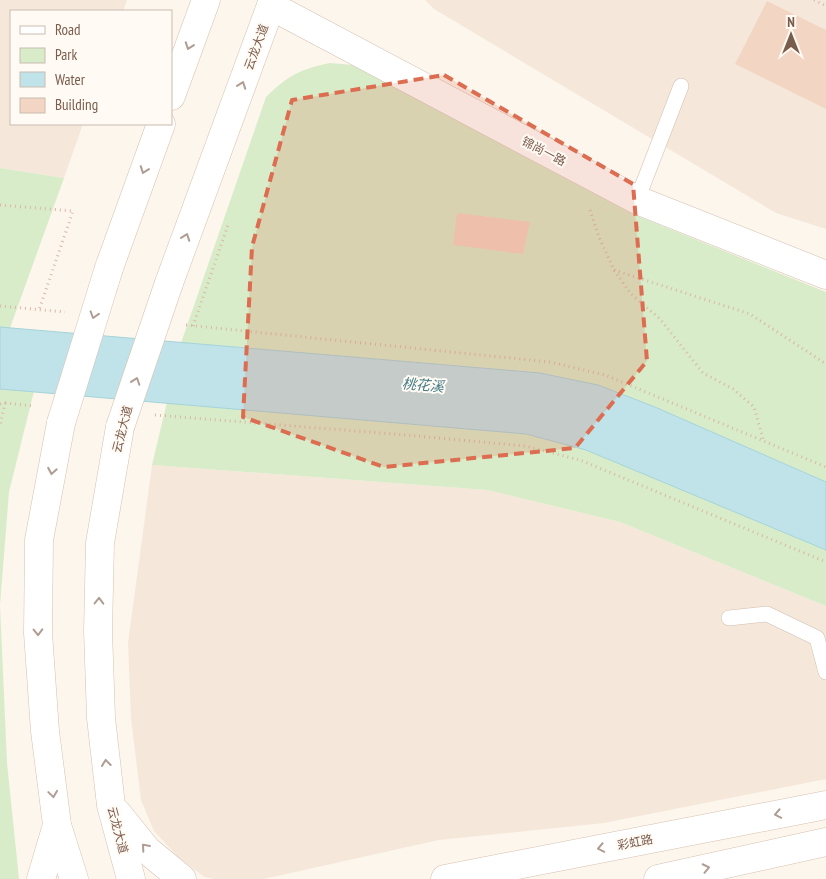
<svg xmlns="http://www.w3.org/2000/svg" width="826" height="879" font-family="'PT Sans Narrow','Noto Sans SC',sans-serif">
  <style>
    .residential { fill: #f5e8da }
    .green { fill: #d8ecc9 }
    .water { fill: #bfe3e8; stroke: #a5d3da }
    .building { fill: #f3d5c3 }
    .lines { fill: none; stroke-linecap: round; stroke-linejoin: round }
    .lane-casing { stroke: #d1beb0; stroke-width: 16 }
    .street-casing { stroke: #d1beb0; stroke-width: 29 }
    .secondary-casing { stroke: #d6c0b0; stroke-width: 29 }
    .path { stroke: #d9b8a5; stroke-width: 3; stroke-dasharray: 1 4; stroke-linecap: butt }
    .lane { stroke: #fff; stroke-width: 15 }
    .street { stroke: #fff; stroke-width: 28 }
    .secondary { stroke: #fff; stroke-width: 28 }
    .secondary-bridge-casing { stroke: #d6c0b0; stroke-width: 29; stroke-linecap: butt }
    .secondary-bridge { stroke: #fff; stroke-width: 28 }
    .oneway { stroke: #af9d94 }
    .marked { fill: #dc6d51; fill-opacity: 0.2; stroke: #dc6d51; stroke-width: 4; stroke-dasharray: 10 6; stroke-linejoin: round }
    .labels { text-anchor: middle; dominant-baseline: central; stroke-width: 4; stroke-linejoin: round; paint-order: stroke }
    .street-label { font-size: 12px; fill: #7a5c4d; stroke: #fffaf3 }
    .water-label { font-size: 14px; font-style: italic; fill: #437c86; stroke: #fffaf3 }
  </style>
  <rect width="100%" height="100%" fill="#fdf6ec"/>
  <g class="residential">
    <polygon points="0,0 127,0 123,11 11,11 11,124 83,124 64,178 0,168"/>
    <polygon points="425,0 826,0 826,229 776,213 434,9"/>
    <polygon points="152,465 487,490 620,522 826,606 826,779 604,823 439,840 264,879 215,879 204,877 177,856 154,831 141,800 131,719 128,643"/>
  </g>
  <g class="green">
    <path d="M330 63 352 65 630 213 826 292V482L655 407 598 385 540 373 181 343 266 97C289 75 298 70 330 63Z"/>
    <polygon points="0,168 64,178 10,328 0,327"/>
    <polygon points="0,389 34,391 9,492 0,605 7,763 19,879 0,879"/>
    <polygon points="167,402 526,434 586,450 826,550 826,606 620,522 487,490 152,465"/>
  </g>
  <polygon class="water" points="0,327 540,373 598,385 655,407 826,482 826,550 586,450 526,434 0,389"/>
  <g class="building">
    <polygon points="767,1 826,30 826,109 735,64"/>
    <polygon points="457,213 530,222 523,254 453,245"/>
  </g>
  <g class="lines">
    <g class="lane-casing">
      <g id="lane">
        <polyline points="637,200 681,86"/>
        <polyline points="729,618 767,614 817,638 826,672"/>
      </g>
    </g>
    <g class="street-casing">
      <polyline id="street" points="271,6 637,200 826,275"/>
    </g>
    <g class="secondary-casing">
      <g id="secondary">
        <polyline points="171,96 206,0"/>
        <polyline points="109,268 161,124"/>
        <polyline points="169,283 273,0"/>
        <polyline points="61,423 39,540 38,633 45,731 57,825 74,879"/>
        <polyline points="120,427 100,543 98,631 101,718 111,805 131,879"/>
        <polyline points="118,814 147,850 182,879"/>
        <polyline points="41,879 57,825"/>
        <polyline points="445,879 826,805"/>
        <polyline points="658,879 826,842"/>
      </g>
    </g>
    <g class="path">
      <polyline points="814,0 826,6"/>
      <polyline points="0,205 73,211 39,310"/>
      <polyline points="590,210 599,237 614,270 631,294 660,319 703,373 733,389 754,407 763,439"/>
      <polyline points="614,270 750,314 826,364"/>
      <polyline points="0,306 65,312"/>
      <polyline points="186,325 550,362 605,375 826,467"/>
      <polyline points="193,326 228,225"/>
      <polyline points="5,403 34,406"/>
      <polyline points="0,404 5,403 0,426"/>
      <polyline points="155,415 406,435 525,446 580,460 826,562"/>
    </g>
    <use href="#lane" class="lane"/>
    <use href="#street" class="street"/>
    <use href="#secondary" class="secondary"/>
    <g class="secondary-bridge-casing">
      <g id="secondary-bridge">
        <polyline points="61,423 109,268"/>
        <polyline points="120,427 169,283"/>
      </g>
    </g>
    <use href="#secondary-bridge" class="secondary-bridge"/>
  </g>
  <defs><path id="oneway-chevron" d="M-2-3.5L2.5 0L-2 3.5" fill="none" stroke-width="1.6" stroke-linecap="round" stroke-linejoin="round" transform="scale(1.25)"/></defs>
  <g class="oneway">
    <use href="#oneway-chevron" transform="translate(189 46) rotate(110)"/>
    <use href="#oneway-chevron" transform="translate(242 85) rotate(-70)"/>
    <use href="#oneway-chevron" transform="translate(144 170) rotate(110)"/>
    <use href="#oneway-chevron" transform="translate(186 237) rotate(-70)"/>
    <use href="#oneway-chevron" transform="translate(94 315) rotate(107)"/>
    <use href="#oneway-chevron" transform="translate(136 381) rotate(-71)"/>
    <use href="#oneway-chevron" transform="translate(52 471) rotate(100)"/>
    <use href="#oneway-chevron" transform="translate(99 601) rotate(-89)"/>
    <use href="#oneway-chevron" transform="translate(38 632) rotate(89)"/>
    <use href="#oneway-chevron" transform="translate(106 763) rotate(-97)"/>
    <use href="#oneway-chevron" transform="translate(53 794) rotate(82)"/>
    <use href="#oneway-chevron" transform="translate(778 814) rotate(169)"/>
    <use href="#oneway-chevron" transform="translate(145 847) rotate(-131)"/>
    <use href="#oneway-chevron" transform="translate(601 848) rotate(169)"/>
    <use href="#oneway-chevron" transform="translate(706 868) rotate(-12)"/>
  </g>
  <path class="marked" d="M444 75 633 184 647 361 575 448 384 467 243 417 252 247 292 100Z"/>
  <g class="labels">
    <g class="street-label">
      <text transform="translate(256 47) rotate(-70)">云龙大道</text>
      <text transform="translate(544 151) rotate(28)">锦尚一路</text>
      <text transform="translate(122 429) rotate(-76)">云龙大道</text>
      <text transform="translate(118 830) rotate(75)">云龙大道</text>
      <text transform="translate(635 842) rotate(-11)">彩虹路</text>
    </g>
    <g class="water-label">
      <text transform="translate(423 385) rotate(5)">桃花溪</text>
    </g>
  </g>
  <rect x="10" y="10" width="162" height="115" fill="#fffaf3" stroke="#cabbb1"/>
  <rect x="20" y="26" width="25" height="8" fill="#ffffff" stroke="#cabbb1"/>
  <text x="55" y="35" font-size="15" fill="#7a5c4d">Road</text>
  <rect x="20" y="48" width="25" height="15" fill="#d8ecc9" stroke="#cabbb1"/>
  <text x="55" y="60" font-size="15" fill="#7a5c4d">Park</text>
  <rect x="20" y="72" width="25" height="15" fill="#bfe3e8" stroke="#cabbb1"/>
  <text x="55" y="85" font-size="15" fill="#7a5c4d">Water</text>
  <rect x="20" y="98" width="25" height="15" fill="#f3d5c3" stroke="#cabbb1"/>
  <text x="55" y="110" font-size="15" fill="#7a5c4d">Building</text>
  <g transform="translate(791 35)" stroke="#fffaf3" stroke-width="4" paint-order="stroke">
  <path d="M0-4L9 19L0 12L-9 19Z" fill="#7a5c4d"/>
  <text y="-8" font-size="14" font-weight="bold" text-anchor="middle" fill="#7a5c4d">N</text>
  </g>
</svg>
